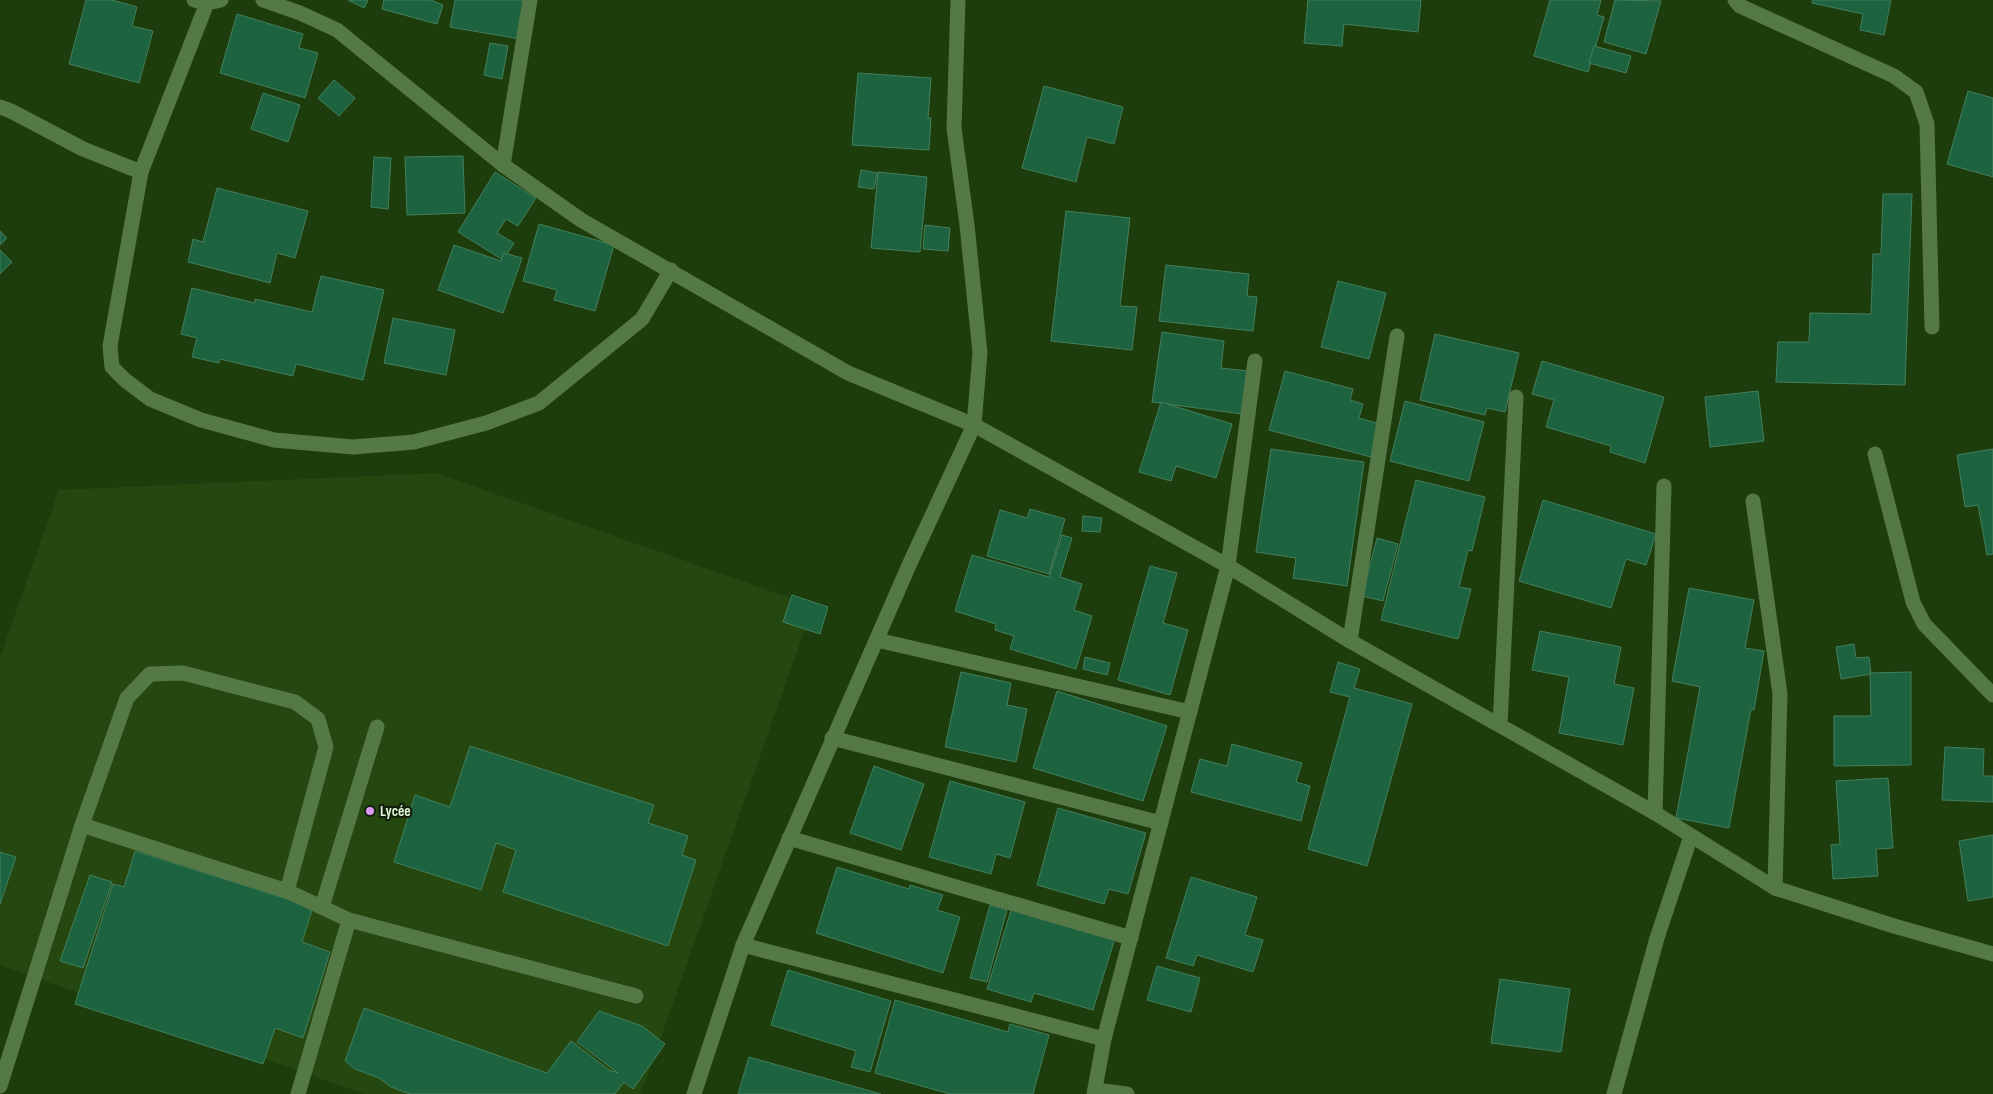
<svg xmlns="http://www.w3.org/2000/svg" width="1993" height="1094" font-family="'Sofia Sans Condensed',sans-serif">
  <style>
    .built { fill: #24480f }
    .building { fill: #1d633f; stroke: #447f5d }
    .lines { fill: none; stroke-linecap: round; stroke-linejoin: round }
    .lane { stroke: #557847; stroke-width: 15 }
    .street { stroke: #557847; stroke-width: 15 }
    .poi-dot { fill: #dc99f4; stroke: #12200b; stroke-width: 2 }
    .labels { text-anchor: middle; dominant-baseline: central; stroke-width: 4.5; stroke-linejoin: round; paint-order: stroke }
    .poi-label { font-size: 15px; font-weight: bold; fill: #e1f5d9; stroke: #12200b; text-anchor: start }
  </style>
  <rect width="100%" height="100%" fill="#1d3d0c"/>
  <polygon class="built" points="436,473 813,606 641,1094 364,1094 0,965 0,657 59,490"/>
  <g class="building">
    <polygon points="86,0 112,0 137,7 132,26 153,31 139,83 69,64"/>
    <polygon points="348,0 368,0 364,8"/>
    <polygon points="384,0 431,0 443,5 437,24 382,9"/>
    <polygon points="455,0 527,0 520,39 450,27"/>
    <polygon points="1308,0 1421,0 1418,32 1344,24 1342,46 1304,43"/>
    <polygon points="1550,0 1601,0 1597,15 1604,17 1588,72 1534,56"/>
    <polygon points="1615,0 1661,1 1646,54 1604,42"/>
    <polygon points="1813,0 1891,0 1884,35 1860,30 1863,14 1812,3"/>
    <polygon points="237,14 303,34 299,48 318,53 305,98 220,73"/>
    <polygon points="490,43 508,46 502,79 484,75"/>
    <polygon points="1594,46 1631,56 1626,73 1589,63"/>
    <polygon points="858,73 931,78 928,118 931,118 929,150 852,145"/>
    <polygon points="334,80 355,98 339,116 318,98"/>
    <polygon points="1044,86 1123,107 1114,144 1087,137 1076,182 1022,168"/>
    <polygon points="1968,91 1993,98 1993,177 1947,164"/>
    <polygon points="263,93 300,105 288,142 251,129"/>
    <polygon points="463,156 465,213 407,215 405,157"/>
    <polygon points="374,157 391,158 388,209 371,207"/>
    <polygon points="861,170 877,173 874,189 858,187"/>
    <polygon points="495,172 536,198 518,226 506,219 497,233 514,243 503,260 458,232"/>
    <polygon points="878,172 927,177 920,252 871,248"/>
    <polygon points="217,188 308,211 295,258 277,253 270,283 188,262 193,239 203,242"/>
    <polygon points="1883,194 1912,194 1905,385 1776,382 1778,342 1809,342 1810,313 1871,314 1873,254 1881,254"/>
    <polygon points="1066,211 1130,218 1120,306 1137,307 1132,350 1051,341"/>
    <polygon points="539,224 614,245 595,311 554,300 557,290 523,281"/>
    <polygon points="925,225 950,228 948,251 923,249"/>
    <polygon points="0,231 7,238 0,245"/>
    <polygon points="454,245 501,261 504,253 522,258 503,313 438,290"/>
    <polygon points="0,250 12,262 0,274"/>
    <polygon points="1166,265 1249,274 1247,296 1257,297 1253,331 1159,321"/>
    <polygon points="321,276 384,290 363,380 296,364 293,376 220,359 219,363 192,357 197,338 181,334 192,288 255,303 255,299 312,312"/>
    <polygon points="1338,281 1386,293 1369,359 1321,347"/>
    <polygon points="393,318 455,330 446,375 384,363"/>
    <polygon points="1162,332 1224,341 1221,368 1248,371 1242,414 1152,402"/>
    <polygon points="1435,334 1519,353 1505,412 1487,408 1485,415 1420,400"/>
    <polygon points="1542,361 1664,397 1645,463 1610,452 1611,446 1546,427 1554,400 1532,394"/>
    <polygon points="1285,371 1353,389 1350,400 1363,404 1359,418 1380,424 1371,457 1269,430"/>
    <polygon points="1758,391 1764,441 1710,447 1705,397"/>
    <polygon points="1405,401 1484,422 1469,481 1390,461"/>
    <polygon points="1161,402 1232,424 1216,478 1176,466 1171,481 1139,472"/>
    <polygon points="1271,449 1364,462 1347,586 1293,578 1296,558 1256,552"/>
    <polygon points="1993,449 1993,554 1987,555 1978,505 1965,507 1957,455"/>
    <polygon points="1416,480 1485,497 1472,551 1468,550 1459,587 1471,589 1458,639 1381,620"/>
    <polygon points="1543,500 1656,534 1646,565 1626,559 1611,608 1519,581"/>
    <polygon points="1030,509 1065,519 1049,574 987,556 1000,510 1027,518"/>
    <polygon points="1083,516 1102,518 1100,532 1082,531"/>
    <polygon points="1062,535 1072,538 1060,577 1082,584 1074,610 1092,616 1076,669 1010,649 1014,636 995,630 996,624 955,611 972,555 1049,577"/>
    <polygon points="1377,538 1398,544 1383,601 1362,596"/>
    <polygon points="1150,566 1177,573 1163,623 1188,630 1170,695 1118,680"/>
    <polygon points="1689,588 1754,600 1745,648 1764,651 1754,710 1751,709 1729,828 1676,818 1700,687 1672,681"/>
    <polygon points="792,595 828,607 820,634 783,622"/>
    <polygon points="1540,631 1621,647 1614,684 1634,688 1623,745 1559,733 1569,677 1532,670"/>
    <polygon points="1854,644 1856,658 1869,657 1871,674 1841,679 1836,647"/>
    <polygon points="1085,657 1110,663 1107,675 1083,669"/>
    <polygon points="1338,662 1360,669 1354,688 1412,704 1367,866 1308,849 1350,697 1330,692"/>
    <polygon points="961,672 1011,683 1007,705 1027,709 1016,762 945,747"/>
    <polygon points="1911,672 1911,765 1834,766 1834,716 1871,716 1870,673"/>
    <polygon points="1057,691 1167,726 1143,801 1033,768"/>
    <polygon points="1232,744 1302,763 1296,782 1310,786 1301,821 1191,792 1200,759 1227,766"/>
    <polygon points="470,746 654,805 648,823 688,836 682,855 696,860 668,946 503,892 516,850 496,843 481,890 394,862 415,795 450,807"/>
    <polygon points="1945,747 1984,749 1983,776 1993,776 1993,802 1942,800"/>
    <polygon points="874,766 924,784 901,850 850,833"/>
    <polygon points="1888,778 1893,848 1876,849 1878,876 1833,879 1831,845 1840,844 1836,781"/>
    <polygon points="950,781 1025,802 1010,858 996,854 991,874 929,857"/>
    <polygon points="1058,808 1146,833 1128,894 1109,889 1104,904 1037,885"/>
    <polygon points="1993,835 1993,897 1968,901 1959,841"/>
    <polygon points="135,851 313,907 302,942 330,952 303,1038 275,1028 263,1064 75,1004 113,884 124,887"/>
    <polygon points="0,852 16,857 0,904"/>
    <polygon points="837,867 909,889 910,885 943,895 937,910 960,917 943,973 816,933"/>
    <polygon points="90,875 112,882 83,968 60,961"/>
    <polygon points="1191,877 1257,897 1245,935 1263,940 1253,972 1197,955 1193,966 1166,958"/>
    <polygon points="990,905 1007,910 987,982 970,978"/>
    <polygon points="1012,907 1115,938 1093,1010 1034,993 1031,1002 987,989"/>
    <polygon points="1157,966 1200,978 1191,1012 1147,1000"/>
    <polygon points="788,970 891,1001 870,1072 851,1067 856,1051 771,1025"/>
    <polygon points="1500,979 1570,989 1561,1052 1491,1043"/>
    <polygon points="895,1000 1008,1032 1010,1024 1049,1035 1033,1094 950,1094 875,1073"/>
    <polygon points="364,1008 547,1073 571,1041 609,1070 618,1073 577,1042 599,1011 642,1026 665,1044 633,1089 624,1082 615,1094 410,1094 391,1087 379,1078 355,1069 345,1061"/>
    <polygon points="749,1057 881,1094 738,1094"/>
  </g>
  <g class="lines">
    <g class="lane">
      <polyline points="82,825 287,891 349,920 636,996"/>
      <polyline points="322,907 377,727"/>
      <polyline points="0,1086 82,825 127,698 150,674 183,673 295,702 318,719 326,747 287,891"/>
      <polyline points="298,1094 349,920"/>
    </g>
    <g class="street">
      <polyline points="194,0 207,3 221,0"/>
      <polyline points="263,0 300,13 337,30 503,165 581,220 848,373 974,425 1228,566 1350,641 1655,813 1775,888 1894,926 1993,954"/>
      <polyline points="1735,0 1740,6 1894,76 1916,92 1927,124 1932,327"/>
      <polyline points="207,3 141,172 110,346 112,367 125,380 150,399 201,420 274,440 353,447 414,442 486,423 539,403 642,319 671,270"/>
      <polyline points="0,107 11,111 83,149 141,172"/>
      <polyline points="503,165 530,0"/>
      <polyline points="1875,454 1913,602 1924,624 1993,695"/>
      <polyline points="1753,501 1780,694 1775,888"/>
      <polyline points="877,640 1190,712"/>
      <polyline points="1350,641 1397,336"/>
      <polyline points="1500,725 1516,397"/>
      <polyline points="832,738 1161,823"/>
      <polyline points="1655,813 1664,486"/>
      <polyline points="789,838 1131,938"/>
      <polyline points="743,945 1104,1039"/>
      <polyline points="1095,1090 1127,1094"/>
      <polyline points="694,1094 743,945 910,563 974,425 980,353 967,225 954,128 958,0"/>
      <polyline points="1094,1094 1104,1039 1228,566 1255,361"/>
      <polyline points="1614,1094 1657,938 1691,836"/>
    </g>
  </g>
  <circle class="poi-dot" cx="370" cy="811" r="5"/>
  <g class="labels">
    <g class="poi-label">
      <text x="380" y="811">Lycée</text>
    </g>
  </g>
</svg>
